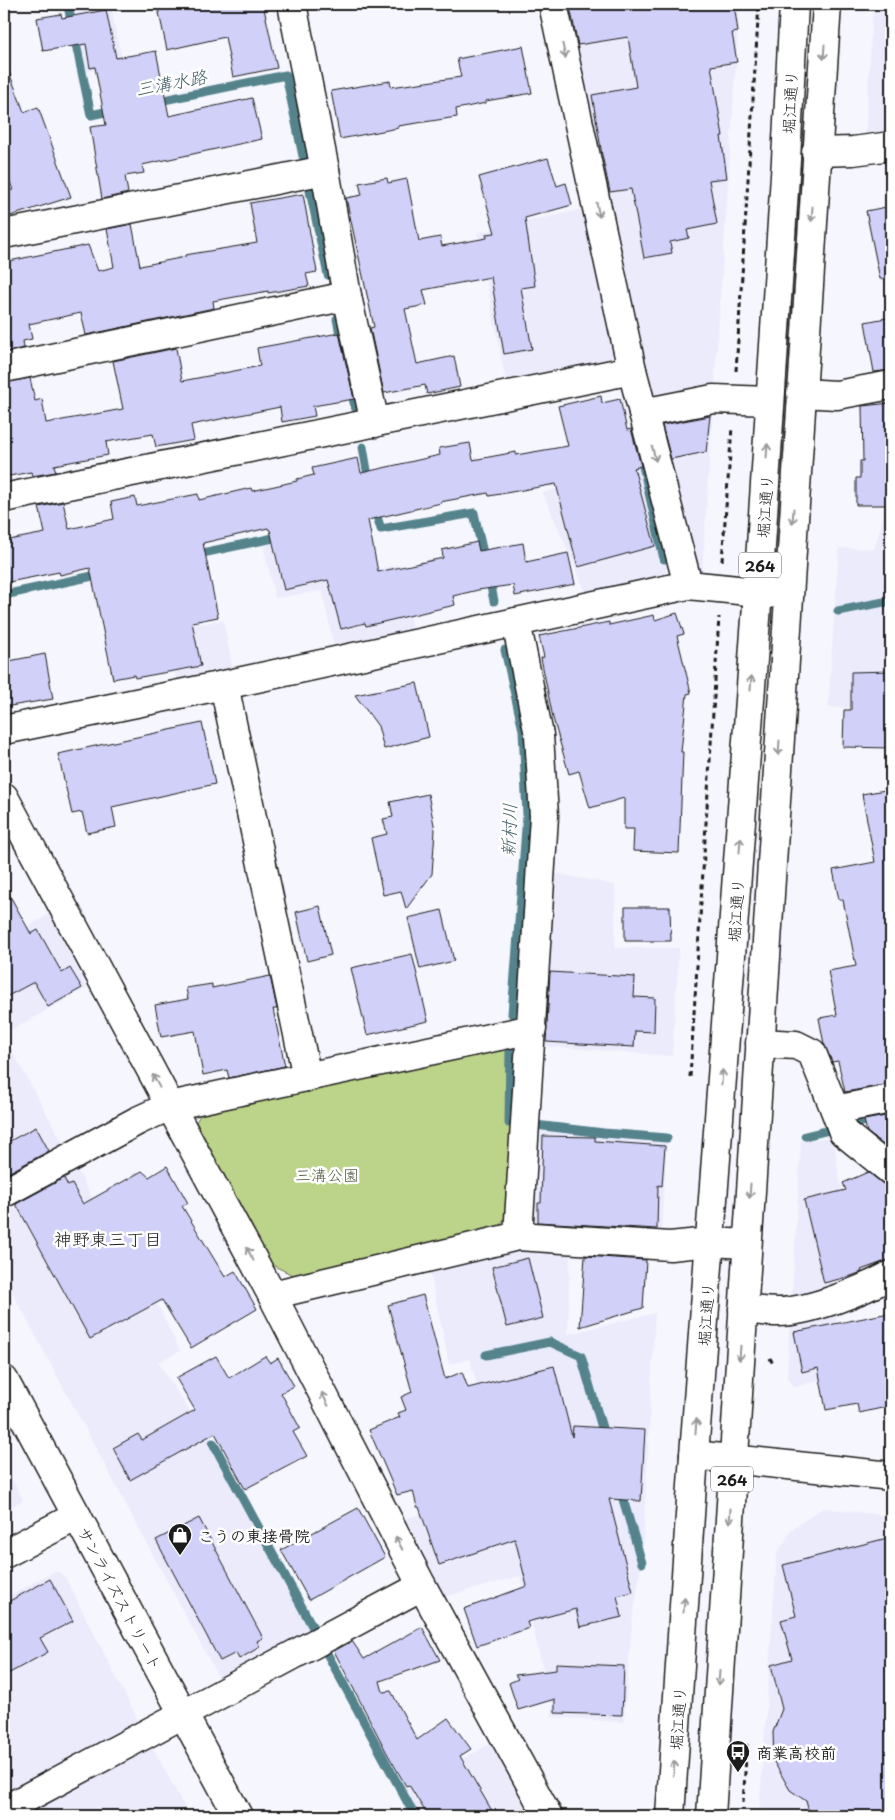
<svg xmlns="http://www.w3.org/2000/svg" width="895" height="1820" font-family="'Playpen Sans','Klee One',sans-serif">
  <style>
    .built { fill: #ebebfc }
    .green { fill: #bcd38a; stroke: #6c7853 }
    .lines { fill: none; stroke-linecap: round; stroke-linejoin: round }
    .stream { stroke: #54838c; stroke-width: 9 }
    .building { fill: #d0d0f8; stroke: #1c1c1c }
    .street-casing { stroke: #1c1c1c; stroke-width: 31 }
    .secondary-casing { stroke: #1c1c1c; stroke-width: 31 }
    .highway-casing { stroke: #1c1c1c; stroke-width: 31 }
    .path { stroke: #1c1c1c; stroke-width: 3; stroke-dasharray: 5 4; stroke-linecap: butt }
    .street { stroke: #fff; stroke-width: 28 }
    .secondary { stroke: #fff; stroke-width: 28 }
    .highway { stroke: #fff; stroke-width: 28 }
    .oneway { stroke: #999 }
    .labels { text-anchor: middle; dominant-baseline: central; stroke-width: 5; stroke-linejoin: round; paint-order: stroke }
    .shield { fill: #fff; stroke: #606060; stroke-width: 1 }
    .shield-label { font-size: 15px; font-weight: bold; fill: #1c1c1c }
    .street-label { font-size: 16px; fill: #1c1c1c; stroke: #fff }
    .park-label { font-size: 16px; fill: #545c42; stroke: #fff }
    .poi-label { font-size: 16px; font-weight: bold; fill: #1c1c1c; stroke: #fff; text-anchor: start }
    .water-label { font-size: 18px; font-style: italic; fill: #426167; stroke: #fff }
    .neighbourhood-label { font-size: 18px; fill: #1c1c1c; stroke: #fff }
  </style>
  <rect width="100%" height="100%" fill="#f6f6fe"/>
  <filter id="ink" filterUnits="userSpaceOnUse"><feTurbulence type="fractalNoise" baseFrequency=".02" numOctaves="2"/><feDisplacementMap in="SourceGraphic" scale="10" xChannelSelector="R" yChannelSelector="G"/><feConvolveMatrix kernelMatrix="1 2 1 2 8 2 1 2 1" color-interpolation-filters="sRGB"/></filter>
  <g filter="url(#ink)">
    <g class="built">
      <polygon points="80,4 110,4 123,64 82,73 68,6"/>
      <polygon points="559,4 740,4 714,392 650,405"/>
      <polygon points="873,4 891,4 891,135 865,140"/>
      <polygon points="588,208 618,345 609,361 506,382 477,233"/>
      <polygon points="713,404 702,574 695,572 653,416"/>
      <polygon points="646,463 674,560 662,576 587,595 543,493"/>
      <polygon points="891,511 891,710 828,707 839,548 874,549 885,512"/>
      <polygon points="318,528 330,577 400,565 412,630 334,646 322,591 275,598 262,540"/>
      <polygon points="223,620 233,670 177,682 166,629"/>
      <polygon points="549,872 615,885 615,948 679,948 672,1056 540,1046"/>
      <polygon points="50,913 87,988 4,1034 4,942"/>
      <polygon points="4,1036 65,1147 4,1179"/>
      <polygon points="535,1125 604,1133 667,1138 661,1232 539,1228 529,1211"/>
      <polygon points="834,1137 839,1178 852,1220 858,1220 878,1274 792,1297 801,1141"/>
      <polygon points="75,1165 116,1245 127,1241 180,1351 158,1362 192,1415 202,1412 213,1443 314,1629 219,1678 4,1277 4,1204"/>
      <polygon points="518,1249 570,1254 568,1334 655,1313 642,1563 632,1622 624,1722 552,1717 552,1705 520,1576 445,1597 404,1519 498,1492 486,1420 470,1359 449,1364 430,1272"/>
      <polygon points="833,1306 850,1370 794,1388 787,1378 790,1316"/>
      <polygon points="4,1464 23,1500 4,1511"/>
      <polygon points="823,1508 891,1516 891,1816 759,1816 777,1553 793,1528"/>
      <polygon points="53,1572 59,1572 65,1577 140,1724 4,1795 4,1599"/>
      <polygon points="492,1743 529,1816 415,1816 402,1791"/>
      <polygon points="153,1748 189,1816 21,1816"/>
    </g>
    <polygon class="green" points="507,1041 517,1053 511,1213 496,1229 295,1276 270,1264 196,1122 205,1107"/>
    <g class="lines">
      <g class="stream">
        <polyline points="68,6 91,115 114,110"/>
        <polyline points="154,102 286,75 303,156"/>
        <polyline points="310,191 328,275"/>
        <polyline points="337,319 348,375"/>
        <polyline points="351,388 355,407"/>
        <polyline points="363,447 369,482"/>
        <polyline points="643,466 664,559"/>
        <polyline points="374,507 381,529 474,513 485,562"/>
        <polyline points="193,555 283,536"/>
        <polyline points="489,577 494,601"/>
        <polyline points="4,595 102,574"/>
        <polyline points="838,611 884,602 891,603"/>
        <polyline points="505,650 523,730 527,815 512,1014"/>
        <polyline points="509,1123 510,1048"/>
        <polyline points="535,1125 604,1133 667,1138"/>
        <polyline points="805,1136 891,1115"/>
        <polyline points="486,1355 550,1342 581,1356 605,1438"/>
        <polyline points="213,1443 415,1816"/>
        <polyline points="620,1489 642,1563"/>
      </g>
    </g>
    <g class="building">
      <polygon points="177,4 263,4 277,68 233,77 225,37 167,50 158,8"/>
      <polygon points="588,4 734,4 738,32 732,33 737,62 711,66 723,136 721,136 727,178 709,180 717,224 687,230 689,238 670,242 672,253 644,258 631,189 610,192 602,155 592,95 636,87 628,37 578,45 570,7"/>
      <polygon points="106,10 116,58 156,51 169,116 252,98 262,139 142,165 144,173 125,176 128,193 102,199 90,127 106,125 95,67 90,68 86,44 43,51 37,18 61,14 62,18"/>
      <polygon points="523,46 532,93 486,101 486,103 456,109 457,117 398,126 398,128 340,139 331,91 390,81 391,87 461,77 457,59"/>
      <polygon points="4,64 6,64 24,112 38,107 71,197 4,218 4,191 13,190 4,166"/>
      <polygon points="548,158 557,186 566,183 572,205 525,218 535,286 521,288 532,349 504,354 491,277 423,290 427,305 405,309 417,364 454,356 460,387 427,394 425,385 384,393 370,328 374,327 346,198 362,195 359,183 387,178 388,183 407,179 419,241 440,237 442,246 487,238 486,234 495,233 479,177"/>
      <polygon points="303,194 317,272 306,274 309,286 268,293 268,291 213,301 214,308 86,335 81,313 29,324 32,339 23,341 24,348 4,352 4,302 9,302 4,280 4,262 88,245 98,271 114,267 107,229 132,224 140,266 185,257 185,255 257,243 250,203"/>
      <polygon points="891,206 891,278 880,279 866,211"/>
      <polygon points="891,317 891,370 874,372 865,322"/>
      <polygon points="339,333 354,399 313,406 315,416 282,422 280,407 191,425 194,440 156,447 153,434 106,442 108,455 54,465 56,472 32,476 31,472 4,477 4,383 30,378 35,401 42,399 46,423 123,409 113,361 176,348 182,381 260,366 257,348"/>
      <polygon points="601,396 602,403 620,399 627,430 631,429 641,466 634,468 655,546 578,567 556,484 489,496 488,493 440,502 441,503 368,520 378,572 443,558 442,550 477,542 479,551 523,543 526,562 568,553 575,584 515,596 513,585 478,590 453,596 455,605 366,626 365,623 341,629 328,580 284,590 270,530 269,530 268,528 203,543 218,617 192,622 201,666 135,678 134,675 113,679 90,568 60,575 59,572 4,583 4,541 45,533 39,507 63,502 69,529 114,519 111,502 135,497 137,506 198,494 199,500 251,488 252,491 297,481 297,479 314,475 312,468 358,458 361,473 440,455 439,448 470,443 473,460 516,452 516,455 568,446 558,406"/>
      <polygon points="891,403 891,505 856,505 856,478 860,478 860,461 863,461 862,406"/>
      <polygon points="710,416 706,452 671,459 662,425"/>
      <polygon points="677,613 684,634 677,636 691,693 687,694 681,752 683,752 679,853 633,851 634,829 624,829 624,798 590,808 579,771 569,774 553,718 541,658 544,657 539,636 609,622 609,625 654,615 655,620"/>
      <polygon points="45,654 53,699 4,707 4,662"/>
      <polygon points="891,671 891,748 843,747 844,710 851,710 851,672"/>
      <polygon points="417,683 429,737 384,749 378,726 355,695"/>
      <polygon points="202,723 215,784 112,807 116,827 87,833 82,812 72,814 58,754"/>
      <polygon points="891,789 891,1084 845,1092 838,1061 832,1062 824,1044 819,1018 837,1015 828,971 856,966 843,900 839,900 833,870 875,862 862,794"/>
      <polygon points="428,794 435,830 432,874 406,909 401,891 383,895 371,838 387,834 383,819 393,817 390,802"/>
      <polygon points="4,885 31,934 38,930 62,973 70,968 82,988 48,1007 34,982 4,998"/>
      <polygon points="320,906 331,955 307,961 296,912"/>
      <polygon points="625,907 670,907 671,941 625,941"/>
      <polygon points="442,910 454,961 420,969 408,918"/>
      <polygon points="412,954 428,1021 367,1035 351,968"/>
      <polygon points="550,972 635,977 634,997 655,998 654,1032 635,1031 634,1047 546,1042"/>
      <polygon points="270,976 277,1009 273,1009 285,1066 229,1078 227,1070 203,1075 195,1031 161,1037 155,1005 188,999 186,988 212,984 212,988"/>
      <polygon points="891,1115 891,1151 867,1132 864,1120"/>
      <polygon points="36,1127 49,1151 4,1175 4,1144"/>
      <polygon points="543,1136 595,1137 595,1141 665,1146 662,1186 658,1185 657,1229 538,1222 538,1203 541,1203"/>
      <polygon points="167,1166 188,1203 182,1206 225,1277 235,1271 257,1309 191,1348 162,1300 90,1339 16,1204 64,1178 68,1186 72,1184 83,1204 142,1171 149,1177"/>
      <polygon points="868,1172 882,1183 891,1186 891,1259 861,1270 862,1272 851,1276 824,1283 804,1200 846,1190 843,1183"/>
      <polygon points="585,1256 646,1260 643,1308 580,1327"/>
      <polygon points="528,1258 543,1318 507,1327 492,1267"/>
      <polygon points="423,1295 445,1379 462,1372 468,1388 554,1366 572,1437 573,1426 645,1430 641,1501 609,1499 633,1592 617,1596 622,1617 580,1627 576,1609 527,1622 529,1628 477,1646 464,1609 527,1586 515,1539 439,1565 419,1507 417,1507 413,1491 397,1495 369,1430 400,1417 398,1413 406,1410 401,1397 412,1392 388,1305"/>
      <polygon points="889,1313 891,1326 891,1406 859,1413 857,1404 826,1410 818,1368 802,1372 794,1332"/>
      <polygon points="216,1356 229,1378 265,1356 270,1363 278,1358 294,1386 281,1393 300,1428 293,1432 307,1456 245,1489 215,1433 130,1480 113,1448 138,1434 142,1440 195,1410 176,1378"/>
      <polygon points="358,1508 385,1557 309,1600 281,1550"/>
      <polygon points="199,1518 263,1638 257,1641 260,1647 239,1659 236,1653 220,1661 156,1540"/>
      <polygon points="891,1537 891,1816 810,1816 806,1801 790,1790 774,1762 773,1732 782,1709 771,1665 792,1659 781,1620 796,1616 783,1565"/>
      <polygon points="50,1579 73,1621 40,1638 48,1652 4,1676 4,1604"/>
      <polygon points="422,1627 440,1660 380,1681 383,1692 391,1691 417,1740 448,1718 471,1749 460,1756 495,1816 428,1816 409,1785 406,1786 387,1753 334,1651 352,1641 364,1659"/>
      <polygon points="556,1663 624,1666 622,1715 555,1713 555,1699 518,1710 509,1683 518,1679 515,1675 556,1670"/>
    </g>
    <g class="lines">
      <g class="street-casing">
        <g id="street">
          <polyline points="292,4 325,170 347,296 375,423"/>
          <polyline points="553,4 632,370 688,585"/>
          <polyline points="816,152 853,151 891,146"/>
          <polyline points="4,234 325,170"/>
          <polyline points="4,368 347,296"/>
          <polyline points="801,393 837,395 891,385"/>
          <polyline points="643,413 713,399 770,401"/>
          <polyline points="4,498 632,370"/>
          <polyline points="516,622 539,735 544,816 518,1236"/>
          <polyline points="224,685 307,1077"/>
          <polyline points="4,730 224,685 688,585 788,595"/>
          <polyline points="4,797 272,1295 422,1586"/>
          <polyline points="760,1043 796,1045 812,1053 835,1110 891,1099"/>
          <polyline points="835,1110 843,1132 891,1171"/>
          <polyline points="4,1193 137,1121 170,1106 532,1029"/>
          <polyline points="272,1295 518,1236 670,1246 710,1242 747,1244"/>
          <path d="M743 1309C754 1310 766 1312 778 1312 810 1312 863 1290 891 1275"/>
          <polyline points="4,1554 77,1516"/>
          <polyline points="4,1810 422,1586 548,1816"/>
        </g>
      </g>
      <g class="secondary-casing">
        <g id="secondary">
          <polyline points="4,1380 238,1816"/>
          <polyline points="694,1455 891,1476"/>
        </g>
      </g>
      <g class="highway-casing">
        <g id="highway">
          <polyline points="670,1816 694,1455 758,592 786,160 794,4"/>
          <polyline points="711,1816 827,4"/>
        </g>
      </g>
      <g class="path">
        <polyline points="736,371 759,4"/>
        <polyline points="722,561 732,427"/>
        <polyline points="690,1077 719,617"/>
        <polyline points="770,1358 774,1366"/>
        <polyline points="743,1803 747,1742"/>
      </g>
      <use href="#street" class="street"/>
      <use href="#secondary" class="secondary"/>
      <use href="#highway" class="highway"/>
    </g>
    <defs><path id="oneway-shaft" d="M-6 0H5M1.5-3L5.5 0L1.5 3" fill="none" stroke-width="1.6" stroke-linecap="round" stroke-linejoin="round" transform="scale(1.25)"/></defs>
    <g class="oneway">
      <use href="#oneway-shaft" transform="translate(564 51) rotate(78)"/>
      <use href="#oneway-shaft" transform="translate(824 52) rotate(94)"/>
      <use href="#oneway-shaft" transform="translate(598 210) rotate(78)"/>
      <use href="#oneway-shaft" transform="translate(812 214) rotate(94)"/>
      <use href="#oneway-shaft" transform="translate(767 451) rotate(-86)"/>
      <use href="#oneway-shaft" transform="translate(654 454) rotate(75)"/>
      <use href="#oneway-shaft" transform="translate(793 516) rotate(94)"/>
      <use href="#oneway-shaft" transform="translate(751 683) rotate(-86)"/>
      <use href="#oneway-shaft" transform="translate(779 748) rotate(94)"/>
      <use href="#oneway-shaft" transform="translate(740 845) rotate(-86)"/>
      <use href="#oneway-shaft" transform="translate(722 1077) rotate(-86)"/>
      <use href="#oneway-shaft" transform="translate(156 1081) rotate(-118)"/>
      <use href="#oneway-shaft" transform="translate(750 1191) rotate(94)"/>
      <use href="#oneway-shaft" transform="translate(250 1254) rotate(-118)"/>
      <use href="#oneway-shaft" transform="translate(740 1353) rotate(94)"/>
      <use href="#oneway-shaft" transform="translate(325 1399) rotate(-117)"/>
      <use href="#oneway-shaft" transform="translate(696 1426) rotate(-86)"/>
      <use href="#oneway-shaft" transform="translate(730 1516) rotate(94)"/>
      <use href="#oneway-shaft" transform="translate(399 1543) rotate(-117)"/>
      <use href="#oneway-shaft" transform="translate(684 1605) rotate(-86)"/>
      <use href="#oneway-shaft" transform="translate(719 1678) rotate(94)"/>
      <use href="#oneway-shaft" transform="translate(674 1768) rotate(-86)"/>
    </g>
  </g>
  <defs>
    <g id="shop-pin" transform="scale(1.25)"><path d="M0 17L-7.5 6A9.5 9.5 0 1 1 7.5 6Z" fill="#1c1c1c" stroke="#fff"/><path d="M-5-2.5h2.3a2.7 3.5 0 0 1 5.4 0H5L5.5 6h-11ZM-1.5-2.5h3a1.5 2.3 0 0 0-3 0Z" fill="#fff"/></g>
    <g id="bus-pin" transform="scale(1.25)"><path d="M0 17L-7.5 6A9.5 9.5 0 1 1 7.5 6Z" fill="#1c1c1c" stroke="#fff"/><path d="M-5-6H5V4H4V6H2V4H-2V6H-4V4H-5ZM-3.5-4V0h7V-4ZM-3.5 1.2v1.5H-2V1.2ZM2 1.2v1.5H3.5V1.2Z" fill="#fff"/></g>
  </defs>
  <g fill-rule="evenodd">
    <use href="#shop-pin" x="180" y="1535"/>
    <use href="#bus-pin" x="738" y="1752"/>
  </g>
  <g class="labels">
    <g class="shield">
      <rect x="739" y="552.5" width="42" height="25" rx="4"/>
      <rect x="711" y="1466.5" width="42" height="25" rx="4"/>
    </g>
    <g class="shield-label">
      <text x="760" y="565">264</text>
      <text x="732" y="1479">264</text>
    </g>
    <g class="street-label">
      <text transform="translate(789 102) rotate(-87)">堀江通り</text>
      <text transform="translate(764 506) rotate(-86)">堀江通り</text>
      <text transform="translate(735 910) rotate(-86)">堀江通り</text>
      <text transform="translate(705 1314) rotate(-86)">堀江通り</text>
      <text transform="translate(121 1598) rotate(62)">サンライズストリート</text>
      <text transform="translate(677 1718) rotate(-86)">堀江通り</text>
    </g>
    <g class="park-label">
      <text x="327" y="1174">三溝公園</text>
    </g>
    <g class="poi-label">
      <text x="198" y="1535">こうの東接骨院</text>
      <text x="756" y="1752">商業高校前</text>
    </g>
    <g class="water-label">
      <text transform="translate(171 82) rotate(-11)">三溝水路</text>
      <text transform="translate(508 830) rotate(-88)">新村川</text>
    </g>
    <g class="neighbourhood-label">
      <text x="108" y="1238">神野東三丁目</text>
    </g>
  </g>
  <rect width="895" height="1820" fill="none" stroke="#fff" stroke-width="20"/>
  <rect x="10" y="10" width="875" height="1800" fill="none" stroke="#1c1c1c" stroke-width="2" filter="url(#ink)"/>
</svg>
